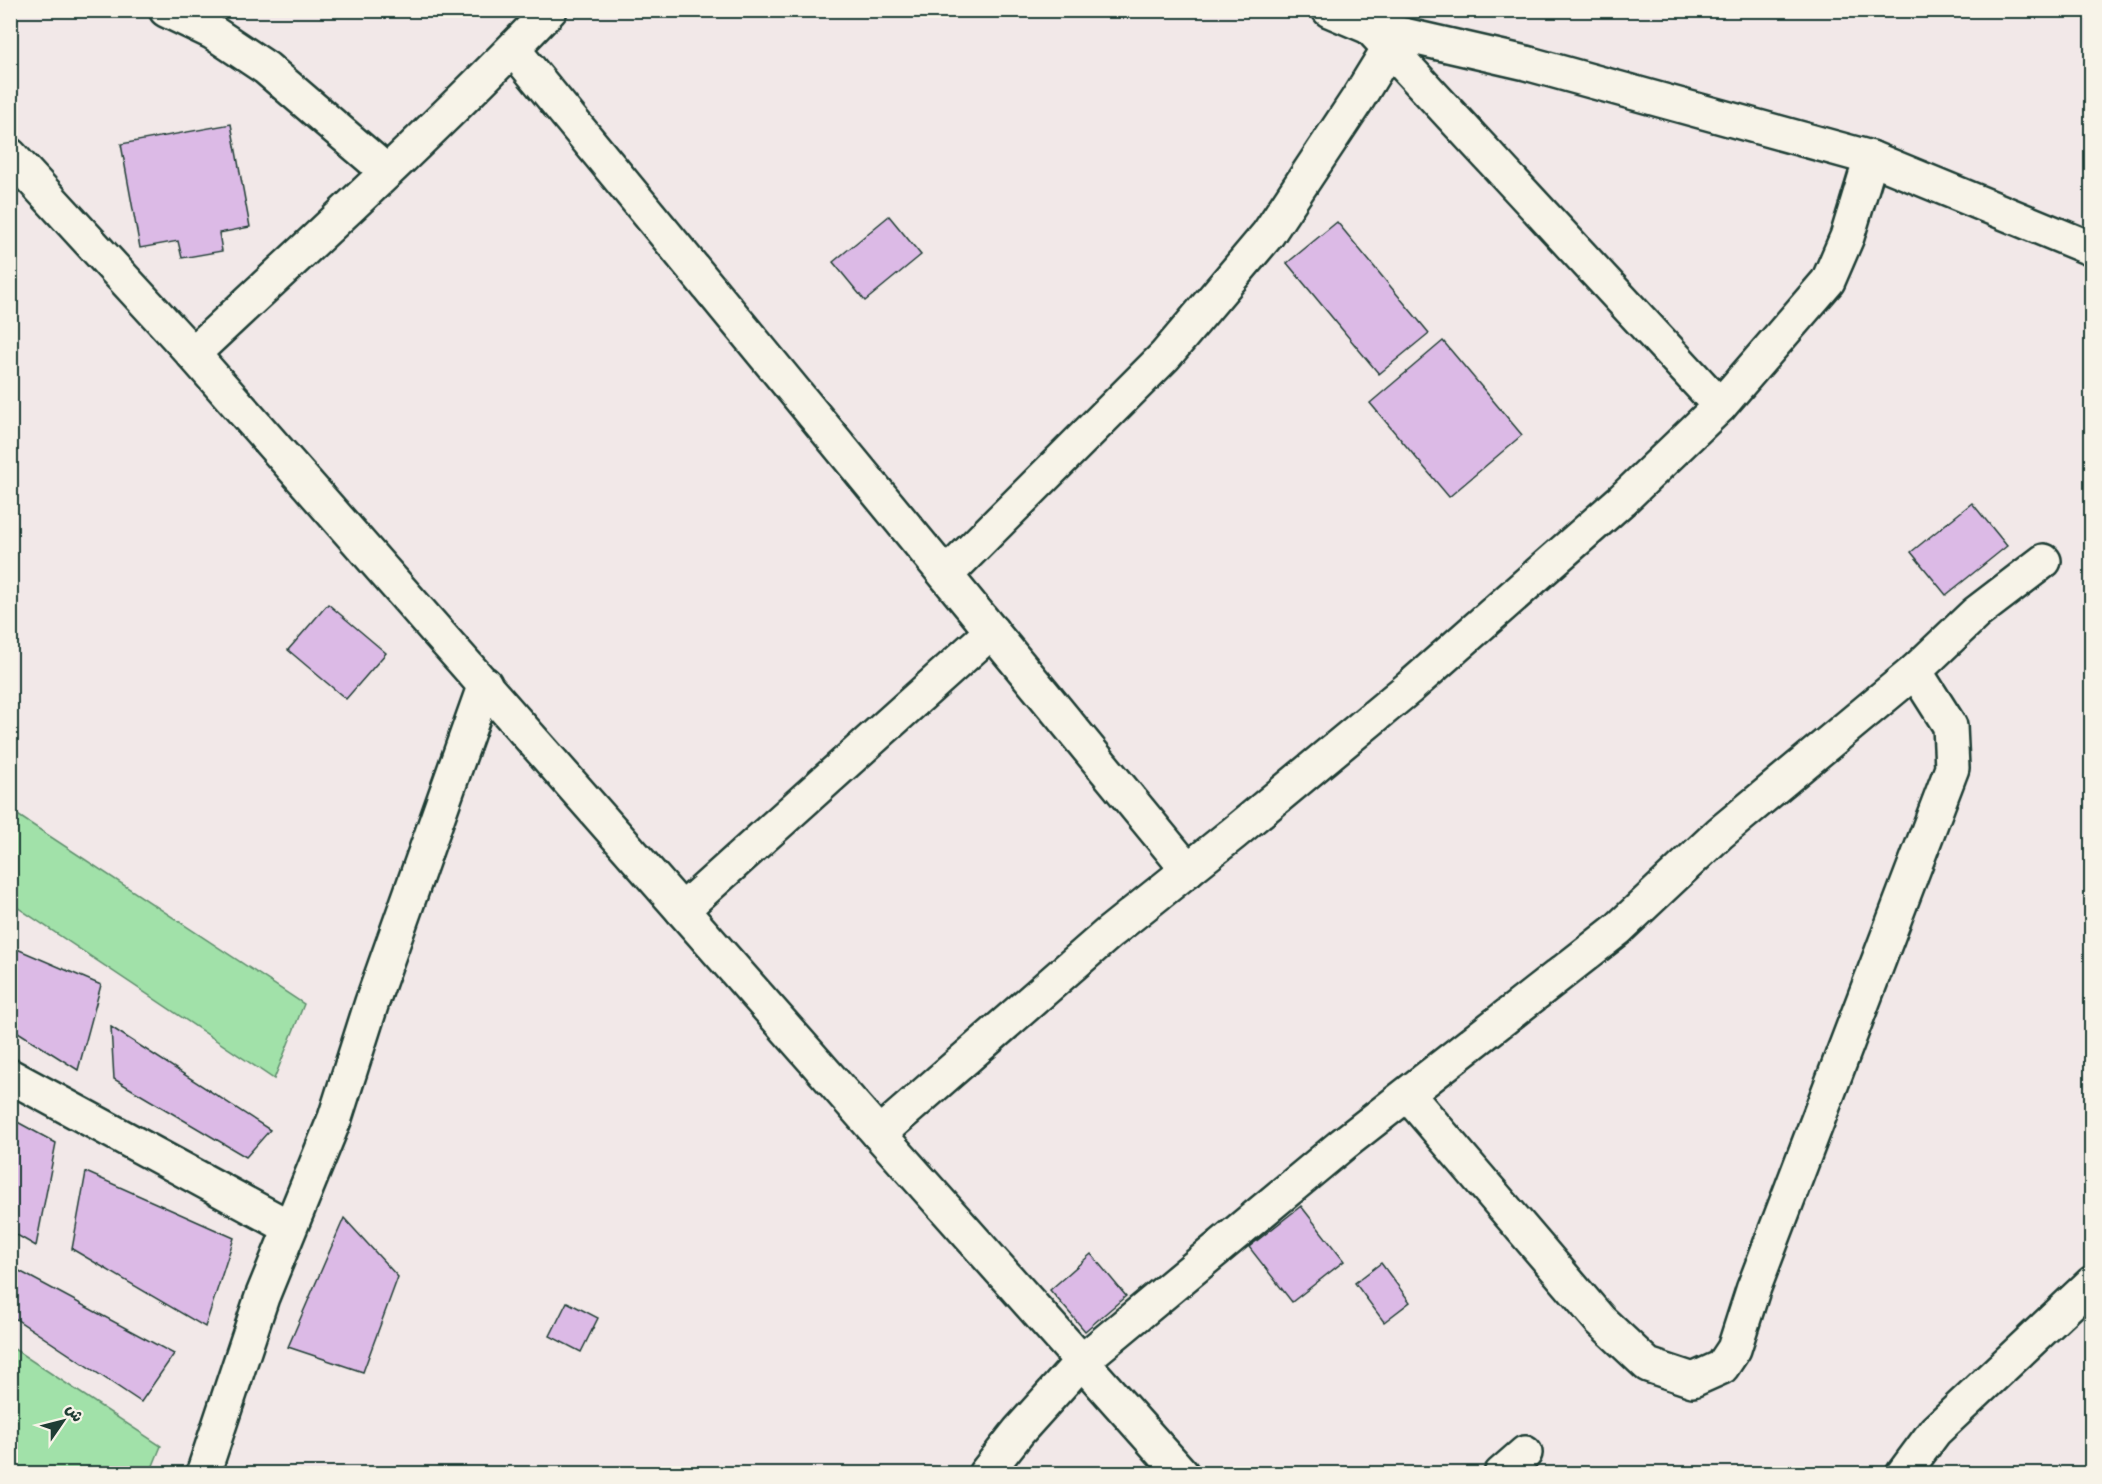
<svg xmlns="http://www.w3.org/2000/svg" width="2102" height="1484" font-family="'Comic Neue','Playpen Sans Arabic',sans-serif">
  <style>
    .green { fill: #a1e1a9; stroke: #608f6e; stroke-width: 1.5 }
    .building { fill: #dcbae6; stroke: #1f3d34; stroke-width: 1.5 }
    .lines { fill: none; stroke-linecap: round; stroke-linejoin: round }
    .street-casing { stroke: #1f3d34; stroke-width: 38 }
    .street { stroke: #f7f3e8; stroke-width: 33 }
  </style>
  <rect width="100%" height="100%" fill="#f2e8e8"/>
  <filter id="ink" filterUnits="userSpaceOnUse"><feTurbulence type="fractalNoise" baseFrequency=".0167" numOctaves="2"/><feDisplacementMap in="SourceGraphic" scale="12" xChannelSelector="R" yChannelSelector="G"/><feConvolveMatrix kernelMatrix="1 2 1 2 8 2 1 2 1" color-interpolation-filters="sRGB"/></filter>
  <g filter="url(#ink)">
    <g class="green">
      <polygon points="10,810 304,1004 274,1079 11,903"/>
      <polygon points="11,1347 161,1446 150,1473 11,1473"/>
    </g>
    <g class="building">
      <polygon points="231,124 250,227 219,233 222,251 182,258 178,241 140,248 121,144"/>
      <polygon points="889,216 921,255 865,301 833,262"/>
      <polygon points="1337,222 1429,333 1379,374 1287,263"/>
      <polygon points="1443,341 1522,435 1449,497 1370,403"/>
      <polygon points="1972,503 2007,546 1946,595 1911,552"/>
      <polygon points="328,604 386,653 346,699 288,650"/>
      <polygon points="10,946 101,985 78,1070 10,1027"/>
      <polygon points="111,1027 270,1130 246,1157 114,1079"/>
      <polygon points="10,1118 56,1143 36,1246 10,1231"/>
      <polygon points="86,1172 234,1238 205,1327 72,1249"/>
      <polygon points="1301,1206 1344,1261 1292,1302 1249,1247"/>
      <polygon points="344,1218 398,1277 363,1372 288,1347"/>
      <polygon points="1091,1254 1126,1296 1085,1331 1050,1290"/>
      <polygon points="1381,1263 1410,1302 1384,1322 1355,1283"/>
      <polygon points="10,1266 174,1354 141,1402 10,1315"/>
      <polygon points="567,1302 598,1318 581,1352 550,1336"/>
    </g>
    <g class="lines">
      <g class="street-casing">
        <g id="street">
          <polyline points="166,10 212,32 266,68 386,171"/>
          <polyline points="1329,10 1369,27 1526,63 1871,158 2092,249"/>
          <polyline points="1374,32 1720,406"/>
          <polyline points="513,49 1188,870"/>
          <polyline points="10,155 193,354 879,1134 1182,1474"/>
          <path d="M193 354C313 241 436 130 550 10"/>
          <polyline points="946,575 1165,356 1268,234 1357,100 1389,48"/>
          <polyline points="682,910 992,631"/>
          <polyline points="10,1076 289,1227"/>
          <polyline points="1408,1095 1600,1320 1648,1365 1693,1380 1722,1367 1734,1349 1753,1290 1952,768 1950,726 1915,671"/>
          <polyline points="879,1134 1109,933 1234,833 1410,687 1622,500 1720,406 1828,281 1847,237 1871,158"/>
          <polyline points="203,1474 262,1297 335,1118 372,1002 485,684"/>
          <polyline points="985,1474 1019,1431 1082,1361 1342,1145 1618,929 1720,833 1915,671 1976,613 2044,561"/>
          <polyline points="1501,1474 1525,1453"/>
          <polyline points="1903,1474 1935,1431 2092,1283"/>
        </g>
      </g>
      <use href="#street" class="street"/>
    </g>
  </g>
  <rect width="2102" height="1484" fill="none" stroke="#f7f3e8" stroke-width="36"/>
  <rect x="18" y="18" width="2066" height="1448" fill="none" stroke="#1f3d34" stroke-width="2" filter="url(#ink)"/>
  <g transform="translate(63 1421) rotate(55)" stroke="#f7f3e8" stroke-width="4.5" paint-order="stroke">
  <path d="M0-4.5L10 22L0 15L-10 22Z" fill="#1f3d34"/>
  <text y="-9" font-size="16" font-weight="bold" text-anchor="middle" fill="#1f3d34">ش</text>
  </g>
</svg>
